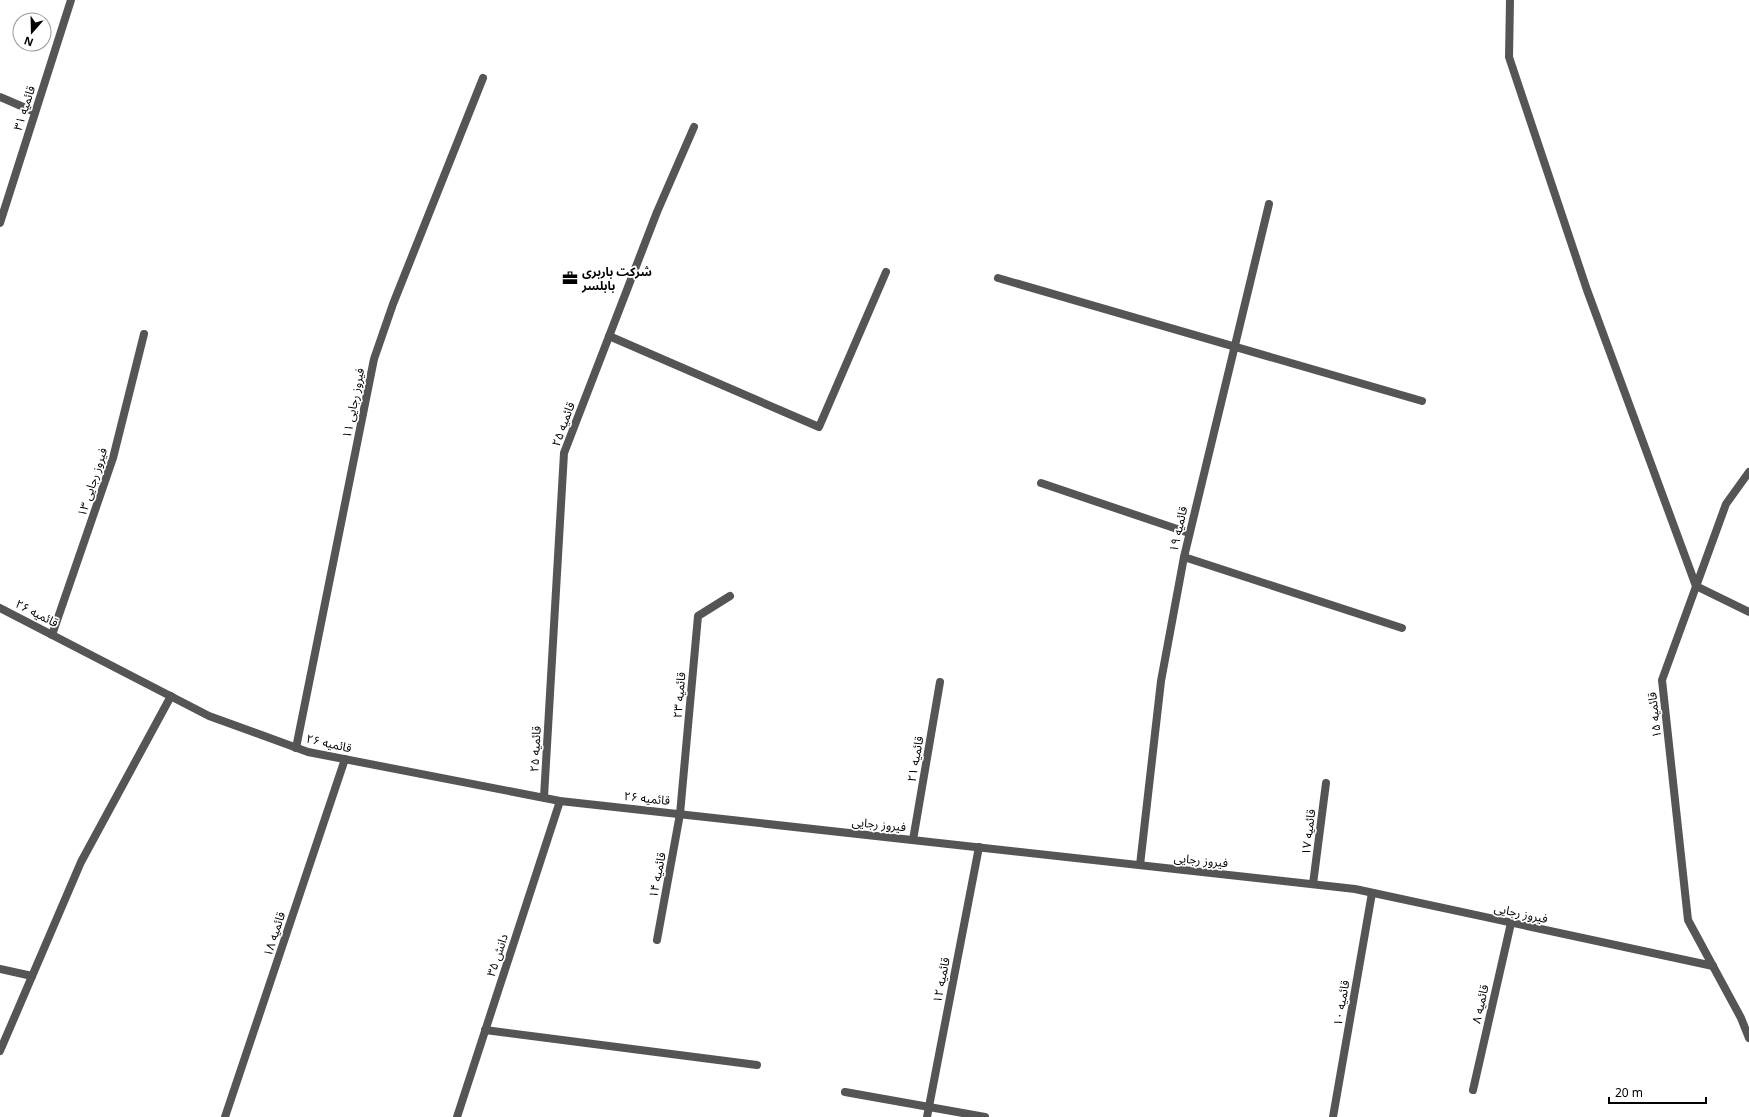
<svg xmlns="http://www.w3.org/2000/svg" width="1749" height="1117" font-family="'Noto Sans','Noto Sans Arabic',sans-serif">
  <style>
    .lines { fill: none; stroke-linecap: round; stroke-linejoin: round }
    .street { stroke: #555; stroke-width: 8 }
    .labels { text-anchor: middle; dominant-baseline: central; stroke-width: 3.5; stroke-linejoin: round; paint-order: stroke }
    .street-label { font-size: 12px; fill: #000; stroke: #fff }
    .poi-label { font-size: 12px; font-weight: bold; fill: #000; stroke: #fff; text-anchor: start }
  </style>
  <rect width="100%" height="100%" fill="#fff"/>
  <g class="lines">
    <g class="street">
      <polyline points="1510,0 1509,57 1587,290 1696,586 1749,612"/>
      <polyline points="0,97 35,112"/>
      <polyline points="0,223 71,0"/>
      <polyline points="998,278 1422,401"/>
      <polyline points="609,336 819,427 886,272"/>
      <polyline points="1749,472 1726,504 1662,680 1688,920 1741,1018 1749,1038"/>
      <polyline points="1041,483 1189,533"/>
      <polyline points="1184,557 1402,628"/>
      <polyline points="0,608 209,716 308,752 560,801 1355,889 1713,966"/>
      <polyline points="52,635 113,458 144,334"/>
      <polyline points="296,748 374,359 393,304 483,78"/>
      <polyline points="544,797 564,453 657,212 694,127"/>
      <polyline points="913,840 940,682"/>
      <polyline points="1140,865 1161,681 1184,557 1269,204"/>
      <polyline points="1313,884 1326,783"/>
      <polyline points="657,940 680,814 698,616 730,596"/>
      <polyline points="0,969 32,976"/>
      <polyline points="485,1030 757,1065"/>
      <polyline points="0,1051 81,862 171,696"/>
      <polyline points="1473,1090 1511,923"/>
      <polyline points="845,1092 985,1117"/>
      <polyline points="225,1117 345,759"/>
      <polyline points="457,1117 560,801"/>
      <polyline points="927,1117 979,847"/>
      <polyline points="1333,1117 1372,893"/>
    </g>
  </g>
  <defs>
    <g id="office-bare" transform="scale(1.2)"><path d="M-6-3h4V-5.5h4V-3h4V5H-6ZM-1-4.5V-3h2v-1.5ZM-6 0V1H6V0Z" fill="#000" stroke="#fff" stroke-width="2.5" paint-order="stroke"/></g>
  </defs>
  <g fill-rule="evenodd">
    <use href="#office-bare" x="570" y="278"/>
  </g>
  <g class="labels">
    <g class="street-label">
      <text transform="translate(24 108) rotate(-72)">قائمیه ۳۱</text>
      <text transform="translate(353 403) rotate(-79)">فیروز رجایی ۱۱</text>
      <text transform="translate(563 424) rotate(-70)">قائمیه ۲۵</text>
      <text transform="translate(92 482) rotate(-72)">فیروز رجایی ۱۳</text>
      <text transform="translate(1178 529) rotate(-77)">قائمیه ۱۹</text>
      <text transform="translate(37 613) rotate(27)">قائمیه ۲۶</text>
      <text transform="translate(679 695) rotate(-85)">قائمیه ۲۳</text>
      <text transform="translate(1654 715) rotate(-96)">قائمیه ۱۵</text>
      <text transform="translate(329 743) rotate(13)">قائمیه ۲۶</text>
      <text transform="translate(535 749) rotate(-87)">قائمیه ۲۵</text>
      <text transform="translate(915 759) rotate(-80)">قائمیه ۲۱</text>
      <text transform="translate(647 798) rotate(6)">قائمیه ۲۶</text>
      <text transform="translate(879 824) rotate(6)">فیروز رجایی</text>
      <text transform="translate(1308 832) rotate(-83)">قائمیه ۱۷</text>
      <text transform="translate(1201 860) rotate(6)">فیروز رجایی</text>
      <text transform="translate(657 875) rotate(-79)">قائمیه ۱۴</text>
      <text transform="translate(1521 913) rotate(12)">فیروز رجایی</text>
      <text transform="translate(274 934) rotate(-72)">قائمیه ۱۸</text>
      <text transform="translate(497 955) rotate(-72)">دانش ۳۵</text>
      <text transform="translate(941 980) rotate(-79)">قائمیه ۱۲</text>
      <text transform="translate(1341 1003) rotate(-80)">قائمیه ۱۰</text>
      <text transform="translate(1480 1004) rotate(-77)">قائمیه ۸</text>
    </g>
    <g class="poi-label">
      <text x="582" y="271">شرکت باربری<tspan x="582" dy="14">بابلسر</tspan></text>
    </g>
  </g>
  <g transform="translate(32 32) rotate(200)"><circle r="19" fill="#ffffff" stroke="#999999"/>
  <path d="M0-3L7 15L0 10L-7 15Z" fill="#000000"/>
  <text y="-6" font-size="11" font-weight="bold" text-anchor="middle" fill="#000000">N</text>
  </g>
  <path d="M1609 1097v6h97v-6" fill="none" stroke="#000000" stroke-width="2"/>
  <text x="1615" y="1097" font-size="12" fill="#000000" stroke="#ffffff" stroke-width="3" paint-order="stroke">20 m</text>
</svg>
